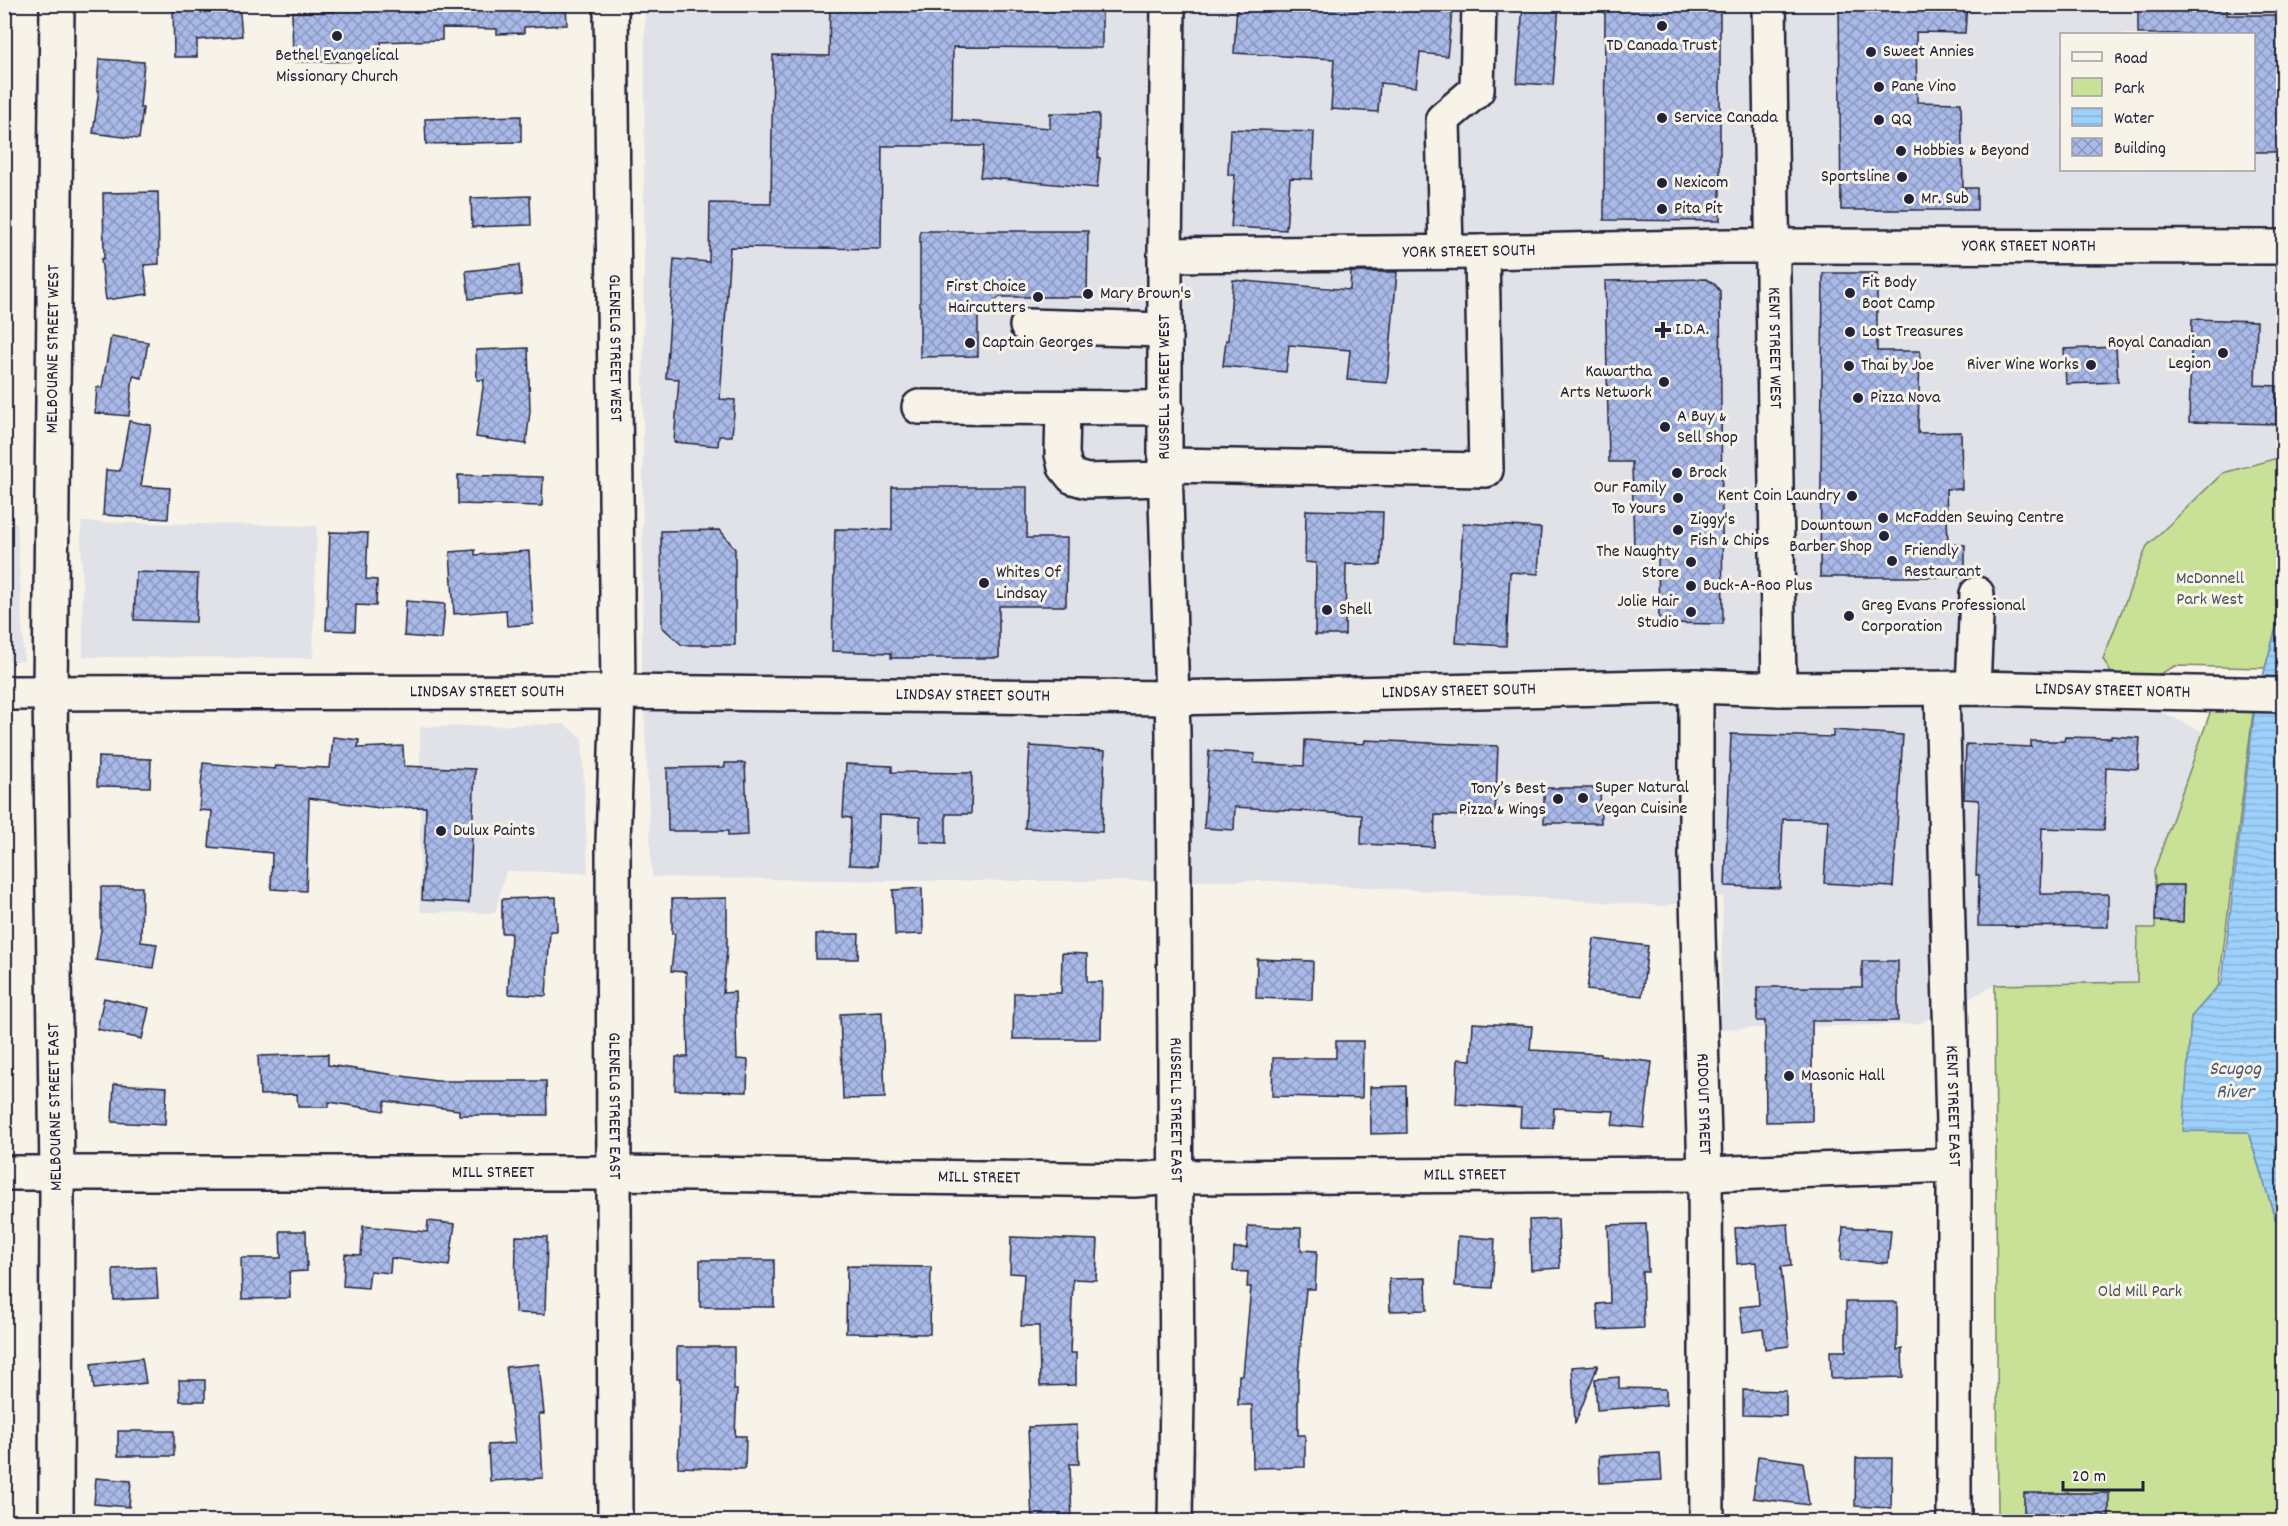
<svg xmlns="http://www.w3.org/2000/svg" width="2288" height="1526" font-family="Dekko,sans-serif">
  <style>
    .built { fill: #e0e2e8; fill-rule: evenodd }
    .green { fill: #c9e197; stroke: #768269; stroke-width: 1.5 }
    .water { fill: url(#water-rules); stroke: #6c8bae; stroke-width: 1.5 }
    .building { fill: url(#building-cross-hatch); stroke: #22223b; stroke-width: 1.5 }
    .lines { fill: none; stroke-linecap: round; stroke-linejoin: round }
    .minor-casing { stroke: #22223b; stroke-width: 38 }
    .major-casing { stroke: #22223b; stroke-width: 38 }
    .minor { stroke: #f7f3e8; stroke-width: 33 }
    .major { stroke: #f7f3e8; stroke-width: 33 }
    .poi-dot { fill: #22223b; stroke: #f7f3e8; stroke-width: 2 }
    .labels { text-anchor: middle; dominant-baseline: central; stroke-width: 6; stroke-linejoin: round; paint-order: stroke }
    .poi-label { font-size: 18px; fill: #22223b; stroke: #f7f3e8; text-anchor: start }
    .street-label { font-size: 18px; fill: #22223b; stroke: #f7f3e8 }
    .park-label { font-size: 18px; fill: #4c5252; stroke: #f7f3e8 }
    .water-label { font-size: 20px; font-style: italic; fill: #475775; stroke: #f7f3e8 }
  </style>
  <defs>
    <pattern id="water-rules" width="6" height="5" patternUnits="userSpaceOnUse" patternTransform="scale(1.5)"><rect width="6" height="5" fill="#9dd1fb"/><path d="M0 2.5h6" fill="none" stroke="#87b3d8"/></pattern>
    <pattern id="building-cross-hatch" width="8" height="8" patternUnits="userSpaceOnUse" patternTransform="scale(1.5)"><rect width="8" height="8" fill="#a9b9e8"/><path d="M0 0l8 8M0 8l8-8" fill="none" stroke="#8996bd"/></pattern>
  </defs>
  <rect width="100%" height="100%" fill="#f7f3e8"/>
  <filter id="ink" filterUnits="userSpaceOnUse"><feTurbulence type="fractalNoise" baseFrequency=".0167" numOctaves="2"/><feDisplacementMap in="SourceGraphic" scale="12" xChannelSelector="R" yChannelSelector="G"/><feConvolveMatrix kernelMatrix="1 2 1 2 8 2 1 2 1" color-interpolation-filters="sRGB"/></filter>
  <g filter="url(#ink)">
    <g class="built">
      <path d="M645 5H2283V445L2278 458 2223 473 2123 693 2203 732 2154 871 2156 896 2155 929H2138L2137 982 1995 985 1919 1024 1720 1029 1723 896 1663 906 1274 881H892L652 877 642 664ZM2062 34H2254V170H2062Z"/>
      <polygon points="5,522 17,522 24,661 5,661"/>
      <polygon points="81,522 317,526 313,658 83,657"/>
      <polygon points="564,724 582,738 588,873 506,871 495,913 420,912 420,727"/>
    </g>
    <g class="green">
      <polygon points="2283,445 2283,603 2265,668 2175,666 2123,693 2103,659 2147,546 2223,473 2278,458"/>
      <polygon points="2216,696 2255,696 2219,985 2191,1017 2184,1131 2248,1132 2283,1243 2283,1521 1998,1521 1995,985 2137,982 2138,928 2155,928 2156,896 2154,871"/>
    </g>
    <polygon class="water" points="2283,603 2283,1243 2248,1132 2183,1131 2191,1017 2222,982 2255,705"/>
    <g class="building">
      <polygon points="173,4 239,4 242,36 197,40 197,57 174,57"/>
      <polygon points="334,4 566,4 567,25 524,27 524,33 497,34 497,29 442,28 442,40 381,42 381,61 293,62 292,12 334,12"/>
      <polygon points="830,4 1102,4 1102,48 953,47 952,120 1050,128 1050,113 1099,114 1098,158 1100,158 1097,188 980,177 984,146 882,146 881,249 730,247 720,399 735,400 732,436 719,436 718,446 674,442 679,379 666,378 674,259 709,262 710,203 771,204 773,55 829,56"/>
      <polygon points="1237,4 1453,4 1447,56 1420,53 1416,87 1380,83 1378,112 1331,109 1334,59 1234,53"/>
      <polygon points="1523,4 1559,4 1553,85 1517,83"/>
      <polygon points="1605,4 1720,4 1720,221 1604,220"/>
      <polygon points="1839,4 1967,4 1965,33 1916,32 1917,102 1961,103 1963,188 1977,188 1977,210 1841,210"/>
      <polygon points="2138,4 2227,4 2227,15 2283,15 2283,152 2253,152 2253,34 2138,34"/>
      <polygon points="99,59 144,62 140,108 143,108 139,139 93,133 99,90 97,90"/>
      <polygon points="521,116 521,142 426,144 425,119"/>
      <polygon points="1230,129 1314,132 1312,179 1290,178 1286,230 1231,227 1235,175 1228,175"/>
      <polygon points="158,192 159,264 144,265 148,294 106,300 101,259 104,258 103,193"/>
      <polygon points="530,196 531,225 472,227 471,198"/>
      <polygon points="920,231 1088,231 1087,297 999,297 978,318 978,356 920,357"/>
      <polygon points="519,265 522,294 469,299 466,271"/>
      <polygon points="1351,272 1397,272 1387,383 1347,380 1350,350 1289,345 1286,372 1223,366 1226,340 1228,340 1233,280 1350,290"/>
      <polygon points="1823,273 1877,273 1877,351 1920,351 1918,433 1961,432 1962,489 1946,489 1948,544 1965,545 1965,577 1820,577"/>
      <polygon points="1706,279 1714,283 1720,291 1723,624 1659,623 1658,553 1634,552 1632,462 1609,462 1605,281"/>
      <polygon points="2192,319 2257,321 2255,385 2277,386 2276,424 2189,422"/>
      <polygon points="111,336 148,342 142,378 133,376 129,416 95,413 97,387 102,388"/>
      <polygon points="2116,347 2118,382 2066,384 2064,349"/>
      <polygon points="528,348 530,411 526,444 476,437 484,380 477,380 476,350"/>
      <polygon points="129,421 151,425 141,486 170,488 168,519 103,515 106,470 120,471"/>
      <polygon points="458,475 543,477 542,506 458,504"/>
      <polygon points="892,487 1027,487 1027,538 1067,538 1066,606 999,606 999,658 891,658 891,653 832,651 835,529 892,530"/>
      <polygon points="1306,510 1383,512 1381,565 1346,564 1345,635 1315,635 1316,563 1305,562"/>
      <polygon points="1463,523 1541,528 1538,574 1510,572 1506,646 1456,643"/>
      <polygon points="720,530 735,549 735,645 682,645 662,627 661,531"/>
      <polygon points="330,532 368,533 366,579 377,580 376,606 356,605 355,631 326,630"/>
      <polygon points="475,550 475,555 529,551 533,624 507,626 506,610 454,614 450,552"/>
      <polygon points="136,572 198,574 196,622 134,620"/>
      <polygon points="406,601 445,604 442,639 404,636"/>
      <polygon points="1833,730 1903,735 1893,887 1824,883 1828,820 1783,819 1780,888 1725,886 1731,734 1833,737"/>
      <polygon points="2111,736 2140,738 2138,769 2106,767 2104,830 2042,828 2040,894 2108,894 2108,927 1978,926 1979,875 1976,875 1979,800 1964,799 1966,744 2031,747 2031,741 2064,741 2065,737 2111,738"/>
      <polygon points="333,737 359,740 358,748 403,746 404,766 475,769 469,903 422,900 426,807 379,808 309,798 306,891 271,889 272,853 209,847 212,811 199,810 203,763 275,769 275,766 330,768"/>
      <polygon points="1305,740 1364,744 1365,740 1498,746 1495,817 1435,815 1434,847 1361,844 1362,815 1235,807 1234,830 1204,828 1209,751 1255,754 1254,763 1304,766"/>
      <polygon points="1030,746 1105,751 1102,832 1025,828"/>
      <polygon points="98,757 151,759 150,787 97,786"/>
      <polygon points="725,763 745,763 748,835 728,836 728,831 668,831 667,768 725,767"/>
      <polygon points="846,764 892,766 892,772 972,773 971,814 946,814 946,843 920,842 920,817 879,815 877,866 849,865 851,818 843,817"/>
      <polygon points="1544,788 1600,788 1601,823 1544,823"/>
      <polygon points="2156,885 2184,885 2183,922 2155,921"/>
      <polygon points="101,887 142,887 141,942 157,944 153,968 96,960 101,930"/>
      <polygon points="922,888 923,934 895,935 893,890"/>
      <polygon points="556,897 557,931 550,931 546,996 508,994 511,933 502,933 502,899"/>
      <polygon points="727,898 727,950 723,993 735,992 737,1059 748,1060 747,1092 675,1090 676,1057 688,1057 686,972 671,971 675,934 672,934 672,899"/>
      <polygon points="816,934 859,934 858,959 816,959"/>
      <polygon points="1594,939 1648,946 1642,996 1587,990"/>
      <polygon points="1062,953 1087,954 1087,982 1102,982 1101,1039 1013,1039 1014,993 1061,993"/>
      <polygon points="1257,959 1313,961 1312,1000 1256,998"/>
      <polygon points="1862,961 1898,961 1898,1021 1812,1021 1812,1121 1766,1122 1765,1021 1757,1021 1757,987 1862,987"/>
      <polygon points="104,998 149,1008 142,1039 97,1029"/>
      <polygon points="882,1012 885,1098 843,1099 840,1014"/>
      <polygon points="1473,1023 1532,1026 1530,1050 1601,1054 1601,1056 1652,1062 1644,1128 1612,1125 1614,1111 1554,1108 1553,1128 1520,1127 1521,1108 1456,1104 1458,1059 1471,1060"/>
      <polygon points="1336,1041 1363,1041 1362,1098 1272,1096 1273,1058 1336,1058"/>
      <polygon points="328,1054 328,1065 436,1081 546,1081 547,1115 459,1115 459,1110 385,1101 384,1111 329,1102 329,1107 298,1107 297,1094 260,1095 258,1056"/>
      <polygon points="114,1084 167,1087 165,1125 112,1122"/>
      <polygon points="1406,1086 1407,1133 1371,1134 1370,1087"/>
      <polygon points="1558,1219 1560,1268 1531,1270 1529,1220"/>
      <polygon points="428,1221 455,1224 449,1266 391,1258 390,1273 370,1271 368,1288 343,1286 345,1254 361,1255 363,1226 427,1232"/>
      <polygon points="1646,1224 1648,1272 1642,1272 1644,1328 1599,1330 1597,1304 1610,1303 1608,1225"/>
      <polygon points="1788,1224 1791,1266 1781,1267 1789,1346 1765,1349 1763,1329 1743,1332 1740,1307 1759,1305 1756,1262 1737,1264 1735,1228"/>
      <polygon points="1248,1226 1301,1228 1301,1250 1317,1251 1315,1289 1306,1289 1298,1374 1298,1435 1305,1435 1305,1467 1253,1468 1252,1405 1238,1405 1239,1375 1243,1375 1251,1287 1247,1287 1248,1272 1233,1271 1234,1248 1247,1248"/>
      <polygon points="1843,1227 1891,1230 1888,1263 1841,1260"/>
      <polygon points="280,1231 306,1231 307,1271 289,1272 290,1298 242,1299 241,1258 281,1258"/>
      <polygon points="516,1236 547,1237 545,1314 515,1313"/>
      <polygon points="1458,1236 1495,1239 1492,1288 1455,1286"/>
      <polygon points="1011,1237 1098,1240 1096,1280 1073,1279 1070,1353 1076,1353 1076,1385 1040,1386 1039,1326 1021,1326 1024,1274 1010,1273"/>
      <rect x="700" y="1260" width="74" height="47"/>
      <polygon points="847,1266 931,1267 930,1334 846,1333"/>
      <polygon points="156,1267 158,1298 114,1300 113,1269"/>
      <polygon points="1426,1278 1427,1310 1390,1311 1389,1279"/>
      <polygon points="1846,1302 1897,1302 1897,1350 1902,1349 1903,1377 1831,1379 1830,1351 1846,1351"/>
      <polygon points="677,1347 734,1347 734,1390 737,1390 735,1436 746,1436 745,1469 678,1467 681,1378 677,1378"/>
      <polygon points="142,1358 146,1383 94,1389 91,1364"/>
      <polygon points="539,1364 544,1414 539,1414 543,1478 490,1481 488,1445 515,1443 506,1367"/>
      <polygon points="1598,1365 1575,1424 1572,1367"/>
      <polygon points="1619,1377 1619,1388 1666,1389 1666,1405 1597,1410 1595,1379"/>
      <polygon points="179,1380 205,1380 205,1401 180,1401"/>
      <polygon points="1743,1390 1786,1391 1786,1416 1743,1415"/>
      <polygon points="1077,1425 1079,1464 1070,1464 1072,1521 1032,1521 1028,1427"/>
      <rect x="118" y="1431" width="56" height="25"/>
      <polygon points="1660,1453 1662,1480 1600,1483 1599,1456"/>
      <polygon points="1758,1456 1803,1462 1809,1505 1753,1498"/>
      <polygon points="1856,1458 1892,1458 1891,1508 1855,1506"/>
      <polygon points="96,1478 131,1481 129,1507 94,1504"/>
      <rect x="2024" y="1493" width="85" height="24"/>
    </g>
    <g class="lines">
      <g class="minor-casing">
        <g id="minor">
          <path id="s1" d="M611 4 618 692 613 842 615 1522"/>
          <path id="s2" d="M1168 4 1165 255V465L1173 734 1177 1395 1175 1522"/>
          <polyline points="1446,252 1443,119 1477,90 1479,4"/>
          <path id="s3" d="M1165 255 1482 252 1726 246 2284 247"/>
          <polyline points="1027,326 1165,330"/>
          <polyline points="919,407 1166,408"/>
          <polyline points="1063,408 1062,454 1065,467 1073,477 1087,481 1166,479"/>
          <polyline points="1165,465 1486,470 1482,252"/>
          <path id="s4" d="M1696 686V863L1705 1174 1707 1522"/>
          <polyline points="1973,688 1977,594"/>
          <path id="s5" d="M1942 689 1954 1165V1522"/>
          <path id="s6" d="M4 1173H615L1134 1180 1176 1177 1705 1174 1954 1165"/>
          <path id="s7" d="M56 1522 57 1173 50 693 57 4"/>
        </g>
      </g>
      <g class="major-casing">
        <g id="major">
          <path id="s8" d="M1769 4 1779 689"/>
          <path id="s9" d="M4 693 618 692 1172 698 1696 686 1779 689 1973 688 2284 695"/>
        </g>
      </g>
      <use href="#minor" class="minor"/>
      <use href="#major" class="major"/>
    </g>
  </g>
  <g class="poi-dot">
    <circle cx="1662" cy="26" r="6"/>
    <circle cx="337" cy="36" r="6"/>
    <circle cx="1871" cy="52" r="6"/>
    <circle cx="1879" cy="87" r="6"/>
    <circle cx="1662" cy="118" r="6"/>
    <circle cx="1879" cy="120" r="6"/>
    <circle cx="1901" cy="151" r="6"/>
    <circle cx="1902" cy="177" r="6"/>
    <circle cx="1662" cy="183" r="6"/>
    <circle cx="1909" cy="199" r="6"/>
    <circle cx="1662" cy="209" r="6"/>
    <circle cx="1850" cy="293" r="6"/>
    <circle cx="1088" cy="294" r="6"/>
    <circle cx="1038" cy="297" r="6"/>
    <path d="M1660 321h6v6h6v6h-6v6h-6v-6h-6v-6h6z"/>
    <circle cx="1850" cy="332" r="6"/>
    <circle cx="970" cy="343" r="6"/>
    <circle cx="2223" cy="353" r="6"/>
    <circle cx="2091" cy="365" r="6"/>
    <circle cx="1849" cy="366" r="6"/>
    <circle cx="1664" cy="382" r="6"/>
    <circle cx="1858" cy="398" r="6"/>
    <circle cx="1665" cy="427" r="6"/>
    <circle cx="1677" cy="473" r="6"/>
    <circle cx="1852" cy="496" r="6"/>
    <circle cx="1678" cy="498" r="6"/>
    <circle cx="1883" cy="518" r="6"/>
    <circle cx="1678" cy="530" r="6"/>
    <circle cx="1884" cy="536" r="6"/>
    <circle cx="1892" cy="561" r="6"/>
    <circle cx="1691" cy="562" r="6"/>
    <circle cx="984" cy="583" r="6"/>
    <circle cx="1691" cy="586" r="6"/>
    <circle cx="1327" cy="610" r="6"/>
    <circle cx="1691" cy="612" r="6"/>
    <circle cx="1849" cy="616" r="6"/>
    <circle cx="1583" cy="798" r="6"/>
    <circle cx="1558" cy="799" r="6"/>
    <circle cx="441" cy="831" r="6"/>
    <circle cx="1789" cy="1076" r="6"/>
  </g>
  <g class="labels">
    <g class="poi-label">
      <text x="1662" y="46" text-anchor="middle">TD Canada Trust</text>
      <text x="1883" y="52">Sweet Annies</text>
      <text x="337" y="56" text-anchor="middle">Bethel Evangelical<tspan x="337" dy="21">Missionary Church</tspan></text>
      <text x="1891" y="87">Pane Vino</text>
      <text x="1674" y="118">Service Canada</text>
      <text x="1891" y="120">QQ</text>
      <text x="1913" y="151">Hobbies &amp; Beyond</text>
      <text x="1890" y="177" text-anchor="end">Sportsline</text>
      <text x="1674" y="183">Nexicom</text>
      <text x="1921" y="199">Mr. Sub</text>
      <text x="1674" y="209">Pita Pit</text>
      <text x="1862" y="283">Fit Body<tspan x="1862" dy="21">Boot Camp</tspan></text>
      <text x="1026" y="287" text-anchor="end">First Choice<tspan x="1026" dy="21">Haircutters</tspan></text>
      <text x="1100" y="294">Mary Brown's</text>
      <text x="1675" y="330">I.D.A.</text>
      <text x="1862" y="332">Lost Treasures</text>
      <text x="982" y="343">Captain Georges</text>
      <text x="2211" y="343" text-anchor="end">Royal Canadian<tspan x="2211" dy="21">Legion</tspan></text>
      <text x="2079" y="365" text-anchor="end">River Wine Works</text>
      <text x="1861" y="366">Thai by Joe</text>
      <text x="1652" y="372" text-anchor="end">Kawartha<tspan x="1652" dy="21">Arts Network</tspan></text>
      <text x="1870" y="398">Pizza Nova</text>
      <text x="1677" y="417">A Buy &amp;<tspan x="1677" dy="21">Sell Shop</tspan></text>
      <text x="1689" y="473">Brock</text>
      <text x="1666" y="488" text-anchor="end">Our Family<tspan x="1666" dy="21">To Yours</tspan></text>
      <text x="1840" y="496" text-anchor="end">Kent Coin Laundry</text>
      <text x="1895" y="518">McFadden Sewing Centre</text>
      <text x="1690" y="520">Ziggy's<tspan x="1690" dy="21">Fish &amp; Chips</tspan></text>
      <text x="1872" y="526" text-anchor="end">Downtown<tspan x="1872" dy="21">Barber Shop</tspan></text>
      <text x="1904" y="551">Friendly<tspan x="1904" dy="21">Restaurant</tspan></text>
      <text x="1679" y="552" text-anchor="end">The Naughty<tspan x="1679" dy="21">Store</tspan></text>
      <text x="996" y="573">Whites Of<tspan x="996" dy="21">Lindsay</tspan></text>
      <text x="1703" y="586">Buck-A-Roo Plus</text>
      <text x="1679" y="602" text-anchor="end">Jolie Hair<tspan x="1679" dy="21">Studio</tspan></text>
      <text x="1861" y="606">Greg Evans Professional<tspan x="1861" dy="21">Corporation</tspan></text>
      <text x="1339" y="610">Shell</text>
      <text x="1595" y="788">Super Natural<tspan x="1595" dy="21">Vegan Cuisine</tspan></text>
      <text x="1546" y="789" text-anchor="end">Tony’s Best<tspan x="1546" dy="21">Pizza &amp; Wings</tspan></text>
      <text x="453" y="831">Dulux Paints</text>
      <text x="1801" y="1076">Masonic Hall</text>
    </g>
    <g class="street-label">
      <text stroke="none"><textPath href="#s3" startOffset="864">YORK STREET NORTH</textPath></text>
      <text stroke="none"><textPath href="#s3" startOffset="304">YORK STREET SOUTH</textPath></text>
      <text stroke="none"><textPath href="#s8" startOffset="344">KENT STREET WEST</textPath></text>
      <text stroke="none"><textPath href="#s1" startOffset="344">GLENELG STREET WEST</textPath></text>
      <text stroke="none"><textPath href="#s7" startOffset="1173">MELBOURNE STREET WEST</textPath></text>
      <text transform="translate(1165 387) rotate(-90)">RUSSELL STREET WEST</text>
      <text stroke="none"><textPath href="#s9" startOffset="1455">LINDSAY STREET SOUTH</textPath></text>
      <text stroke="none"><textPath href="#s9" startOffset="483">LINDSAY STREET SOUTH</textPath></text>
      <text stroke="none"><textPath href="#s9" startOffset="2109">LINDSAY STREET NORTH</textPath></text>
      <text stroke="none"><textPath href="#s9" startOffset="969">LINDSAY STREET SOUTH</textPath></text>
      <text stroke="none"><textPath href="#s4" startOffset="418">RIDOUT STREET</textPath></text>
      <text stroke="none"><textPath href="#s5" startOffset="417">KENT STREET EAST</textPath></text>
      <text transform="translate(56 1107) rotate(-91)">MELBOURNE STREET EAST</text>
      <text stroke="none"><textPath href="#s1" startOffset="1102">GLENELG STREET EAST</textPath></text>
      <text stroke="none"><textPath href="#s2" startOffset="1106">RUSSELL STREET EAST</textPath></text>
      <text stroke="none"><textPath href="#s6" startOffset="489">MILL STREET</textPath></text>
      <text stroke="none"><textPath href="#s6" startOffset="1461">MILL STREET</textPath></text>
      <text stroke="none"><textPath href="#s6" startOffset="975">MILL STREET</textPath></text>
    </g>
    <g class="park-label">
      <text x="2210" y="579">McDonnell<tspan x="2210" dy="21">Park West</tspan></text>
      <text x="2140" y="1292">Old Mill Park</text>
    </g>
    <g class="water-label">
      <text x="2235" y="1070">Scugog<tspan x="2235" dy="23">River</tspan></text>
    </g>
  </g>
  <rect width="2288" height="1526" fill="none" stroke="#f7f3e8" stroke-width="24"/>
  <rect x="12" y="12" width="2264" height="1502" fill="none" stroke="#22223b" stroke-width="2" filter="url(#ink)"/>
  <rect x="2060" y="33" width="195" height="138" fill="#f7f3e8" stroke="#a29fa3" stroke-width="1.5"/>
  <rect x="2072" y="52" width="30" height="9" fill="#f7f3e8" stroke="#a29fa3" stroke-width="1.5"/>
  <text x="2114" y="63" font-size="18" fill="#22223b">Road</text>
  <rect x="2072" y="78" width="30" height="18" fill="#c9e197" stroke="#a29fa3" stroke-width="1.5"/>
  <text x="2114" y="93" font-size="18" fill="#22223b">Park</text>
  <rect x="2072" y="108" width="30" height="18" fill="url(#water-rules)" stroke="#a29fa3" stroke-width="1.5"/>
  <text x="2114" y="123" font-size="18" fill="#22223b">Water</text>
  <rect x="2072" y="138" width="30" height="18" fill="url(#building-cross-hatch)" stroke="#a29fa3" stroke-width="1.5"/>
  <text x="2114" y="153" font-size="18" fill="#22223b">Building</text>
  <path d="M2063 1481v9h80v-9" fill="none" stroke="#22223b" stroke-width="3"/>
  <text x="2072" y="1481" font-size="18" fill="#22223b" stroke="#f7f3e8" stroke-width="4.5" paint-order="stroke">20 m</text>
</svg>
